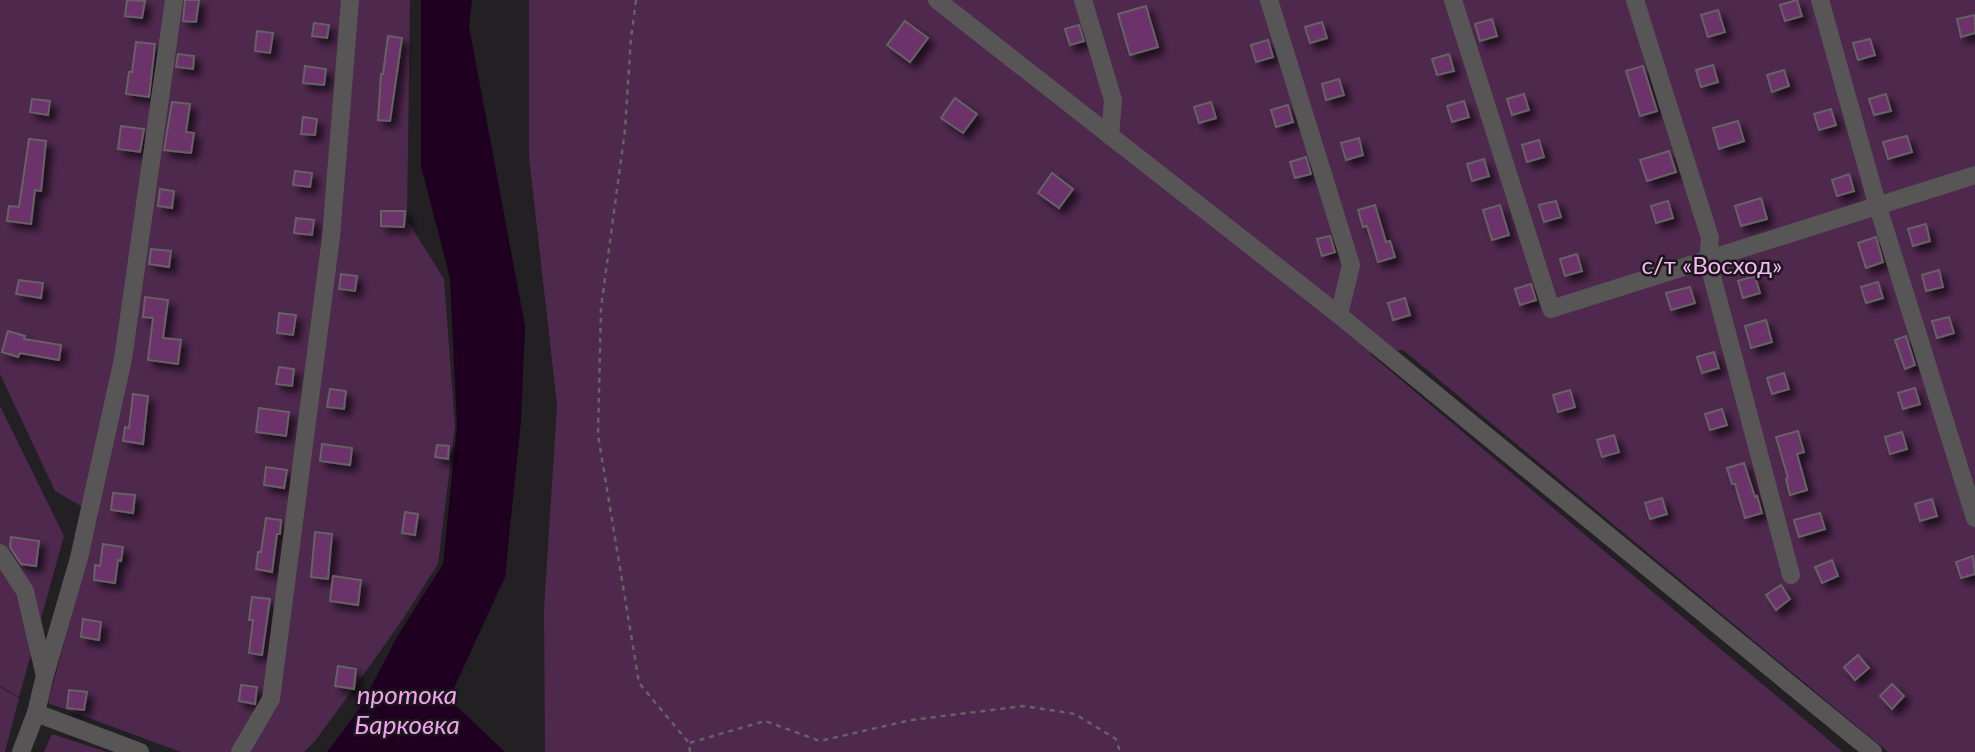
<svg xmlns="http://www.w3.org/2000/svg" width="1975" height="752" font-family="Lato,sans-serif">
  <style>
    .green { fill: #4f284e }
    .water { fill: #200021 }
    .building { fill: #6c326a; stroke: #656264; stroke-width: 2; filter: url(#shadow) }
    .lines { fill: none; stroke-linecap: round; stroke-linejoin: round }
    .path { stroke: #646264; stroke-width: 2.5; stroke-dasharray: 5 5; stroke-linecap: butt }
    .minor { stroke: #575556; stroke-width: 18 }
    .labels { text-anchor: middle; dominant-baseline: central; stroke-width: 5; stroke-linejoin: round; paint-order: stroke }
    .park-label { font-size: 24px; fill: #f9b5f5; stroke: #191719 }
    .water-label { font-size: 26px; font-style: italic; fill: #f4a0f0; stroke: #191719 }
  </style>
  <defs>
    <filter id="shadow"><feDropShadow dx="6" dy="6" stdDeviation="3.5" flood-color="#0009"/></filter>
  </defs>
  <rect width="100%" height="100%" fill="#222022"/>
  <g class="green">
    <polygon points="0,0 410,0 407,220 444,279 455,426 438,564 403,619 359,681 315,741 304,752 181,752 48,703 98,516 55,491 0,374"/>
    <polygon points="529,0 1975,0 1975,752 1888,752 1403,350 1369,353 1843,752 545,752 544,609 557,405 529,157"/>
    <polygon points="0,406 64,536 19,697 0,686"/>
    <polygon points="0,687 19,698 5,752 0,752"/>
    <polygon points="52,734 107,752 44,752"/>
  </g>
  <polygon class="water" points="421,0 472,0 469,26 525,326 521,421 505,577 449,699 505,752 327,752 360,708 397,637 443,564 457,425 450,278 421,166"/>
  <g class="building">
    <polygon points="127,0 145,1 142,18 125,16"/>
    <polygon points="185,0 199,0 196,22 183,21"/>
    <polygon points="1797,0 1802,16 1785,21 1780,5"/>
    <polygon points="1146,6 1158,47 1130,55 1118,14"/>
    <polygon points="1718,10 1725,32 1708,37 1701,15"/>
    <polygon points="1975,15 1975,33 1961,37 1957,19"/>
    <polygon points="1492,19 1497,36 1480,41 1475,24"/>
    <polygon points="905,21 928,38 910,62 887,45"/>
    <polygon points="1322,22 1327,38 1310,43 1305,27"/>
    <polygon points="314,23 329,25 327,38 312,36"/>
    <polygon points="1079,25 1084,41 1070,45 1065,29"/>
    <polygon points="257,31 273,33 270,53 255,51"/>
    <polygon points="388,36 402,38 390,121 378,120 381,74 383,74"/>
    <polygon points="1870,39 1875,55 1858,60 1853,43"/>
    <polygon points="1268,40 1273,57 1256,62 1251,45"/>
    <polygon points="136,42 155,44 149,97 126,94 129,72 132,72"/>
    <polygon points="178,54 194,56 193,69 176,67"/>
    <polygon points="1449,54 1454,71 1437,75 1432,59"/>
    <polygon points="1713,65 1718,82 1701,87 1696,70"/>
    <polygon points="305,66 326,69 324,85 303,83"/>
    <polygon points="1643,66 1657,111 1640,116 1626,71"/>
    <polygon points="1784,70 1789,86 1772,92 1767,75"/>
    <polygon points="1339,79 1344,95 1326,100 1322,84"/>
    <polygon points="1524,94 1529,110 1512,115 1507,99"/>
    <polygon points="1886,94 1891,111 1874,115 1869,99"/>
    <polygon points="955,98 977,114 963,133 941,118"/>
    <polygon points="32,99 50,101 48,115 30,112"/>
    <polygon points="1464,101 1469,117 1452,122 1447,106"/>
    <polygon points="172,102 190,104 186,132 194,133 191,153 164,150"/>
    <polygon points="1211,102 1216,118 1199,123 1194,107"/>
    <polygon points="1288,105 1293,122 1276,127 1271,110"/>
    <polygon points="1831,109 1836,125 1819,130 1814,114"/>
    <polygon points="303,117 317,119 315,135 301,134"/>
    <polygon points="1738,121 1744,141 1719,149 1713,128"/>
    <polygon points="121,126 144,129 140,152 118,149"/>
    <polygon points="1907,136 1912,152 1888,159 1883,142"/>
    <polygon points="1359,138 1363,155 1346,160 1341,143"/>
    <polygon points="29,139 46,141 41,191 35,190 31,224 7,221 9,206 19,207"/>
    <polygon points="1539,140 1544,157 1527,162 1522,145"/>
    <polygon points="1669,151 1676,172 1647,181 1640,160"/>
    <polygon points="1306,157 1311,174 1295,178 1290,162"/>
    <polygon points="1484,159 1489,176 1472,181 1467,164"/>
    <polygon points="295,171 312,173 310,187 293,185"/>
    <polygon points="1052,173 1073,189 1059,208 1038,193"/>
    <polygon points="1849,174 1854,191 1837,196 1832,180"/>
    <polygon points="160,189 174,191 172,208 158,206"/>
    <polygon points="1761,198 1767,219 1741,226 1735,206"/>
    <polygon points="1556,201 1561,217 1544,222 1539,205"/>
    <polygon points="1668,201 1673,218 1656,223 1651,206"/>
    <polygon points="1375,205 1386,242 1390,241 1395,257 1378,262 1367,226 1363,227 1358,210"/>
    <polygon points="1500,205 1509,235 1492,240 1483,210"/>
    <polygon points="381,211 405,211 404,227 381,226"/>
    <polygon points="296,218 314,220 312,235 294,233"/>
    <polygon points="1926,224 1930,241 1913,246 1908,229"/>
    <polygon points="1330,236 1335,252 1322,256 1317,239"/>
    <polygon points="1876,237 1883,262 1866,268 1858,243"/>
    <polygon points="151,249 171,251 169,267 149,264"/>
    <polygon points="1577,254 1582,271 1565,276 1560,259"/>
    <polygon points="1939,270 1943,287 1926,291 1922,275"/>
    <polygon points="341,274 357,276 355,291 339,289"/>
    <polygon points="1755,276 1760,293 1743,298 1738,281"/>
    <polygon points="19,280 43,283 41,298 16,294"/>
    <polygon points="1878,282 1883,298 1866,303 1861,287"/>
    <polygon points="1531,284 1536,300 1520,305 1515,289"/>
    <polygon points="1690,287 1695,303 1671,310 1666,293"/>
    <polygon points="145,297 168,300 163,338 181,340 178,364 148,360 153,318 143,317"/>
    <polygon points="1405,298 1410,315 1393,320 1388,303"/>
    <polygon points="279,313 296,315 293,335 277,333"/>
    <polygon points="1949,317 1954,333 1937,338 1932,321"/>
    <polygon points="1766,320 1772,342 1751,348 1745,326"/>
    <polygon points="8,331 25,336 24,339 61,345 59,360 20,353 18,357 2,352"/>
    <polygon points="1906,336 1915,365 1905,369 1895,340"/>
    <polygon points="1714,352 1719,368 1702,373 1697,357"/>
    <polygon points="279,367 294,369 292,386 276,384"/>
    <polygon points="1784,373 1789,389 1772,394 1767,378"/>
    <polygon points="1915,388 1920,404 1903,409 1898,393"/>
    <polygon points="330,389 346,391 344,409 327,407"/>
    <polygon points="1570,390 1575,407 1558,412 1553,395"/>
    <polygon points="133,394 148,396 143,444 123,441 125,427 129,428"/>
    <polygon points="259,408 289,412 286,436 256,432"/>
    <polygon points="1722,409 1727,425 1710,430 1705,414"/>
    <polygon points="1798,431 1804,452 1797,454 1807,490 1790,495 1786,479 1788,478 1776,437"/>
    <polygon points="1902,432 1907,449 1890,454 1885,437"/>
    <polygon points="1614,435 1619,452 1602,457 1597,440"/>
    <polygon points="322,444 352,448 350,465 320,461"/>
    <polygon points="437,445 449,446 448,459 435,457"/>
    <polygon points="1744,463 1755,497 1757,496 1762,513 1745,518 1735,484 1732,484 1727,468"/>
    <polygon points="266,467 287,470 284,488 264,485"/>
    <polygon points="113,493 135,495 133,513 111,510"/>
    <polygon points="1662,498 1667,514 1650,519 1645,503"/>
    <polygon points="1932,499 1937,516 1920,521 1915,504"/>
    <polygon points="405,512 418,514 415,535 402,533"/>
    <polygon points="1820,513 1825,529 1799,537 1794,520"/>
    <polygon points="266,518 281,520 280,534 277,534 272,572 256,569 258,552 261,552"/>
    <polygon points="315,532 332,534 328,579 311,577"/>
    <polygon points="11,537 39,541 36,566 21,564 10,547"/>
    <polygon points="103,544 123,547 121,561 118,560 115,583 94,580 95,565 100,566"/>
    <polygon points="1973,556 1975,574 1961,578 1956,562"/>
    <polygon points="1832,560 1838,576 1822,583 1815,567"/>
    <polygon points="333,576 361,580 358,605 330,601"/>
    <polygon points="1781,585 1790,599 1776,610 1766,595"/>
    <polygon points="252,597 270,599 262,655 249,653 253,620 249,620"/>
    <polygon points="83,619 101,622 99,640 81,637"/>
    <polygon points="1858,655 1869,668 1855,680 1844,667"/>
    <polygon points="338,666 356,669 354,689 335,686"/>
    <polygon points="1892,684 1904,696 1892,709 1880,696"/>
    <polygon points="241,685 257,687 255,704 239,701"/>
    <polygon points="69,690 87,692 84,710 67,708"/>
  </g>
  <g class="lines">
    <g class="path">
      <polyline points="636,0 631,38 625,130 601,308 598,435 639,683 689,743"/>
      <polyline points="690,752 689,743 765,721 820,741 911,720 1024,706 1075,714 1116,739 1120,752"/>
    </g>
    <g class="minor">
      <polyline points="937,0 1339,315 1873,752"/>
      <polyline points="1083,0 1113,100 1110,136"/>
      <polyline points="1269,0 1351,265 1339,315"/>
      <polyline points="1453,0 1551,309 1975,175"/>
      <polyline points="1635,0 1710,238 1708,261 1791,575"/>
      <polyline points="1820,0 1878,207 1975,518"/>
      <polyline points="0,553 25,591 44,672"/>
      <polyline points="36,713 140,752"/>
      <polyline points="21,752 36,713 45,675 79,558 123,359 174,0"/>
      <polyline points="240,752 271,699 331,237 350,0"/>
    </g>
  </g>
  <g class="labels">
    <g class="park-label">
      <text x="1712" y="264">с/т «Восход»</text>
    </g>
    <g class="water-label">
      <text x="407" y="694">протока<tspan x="407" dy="30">Барковка</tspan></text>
    </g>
  </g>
</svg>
